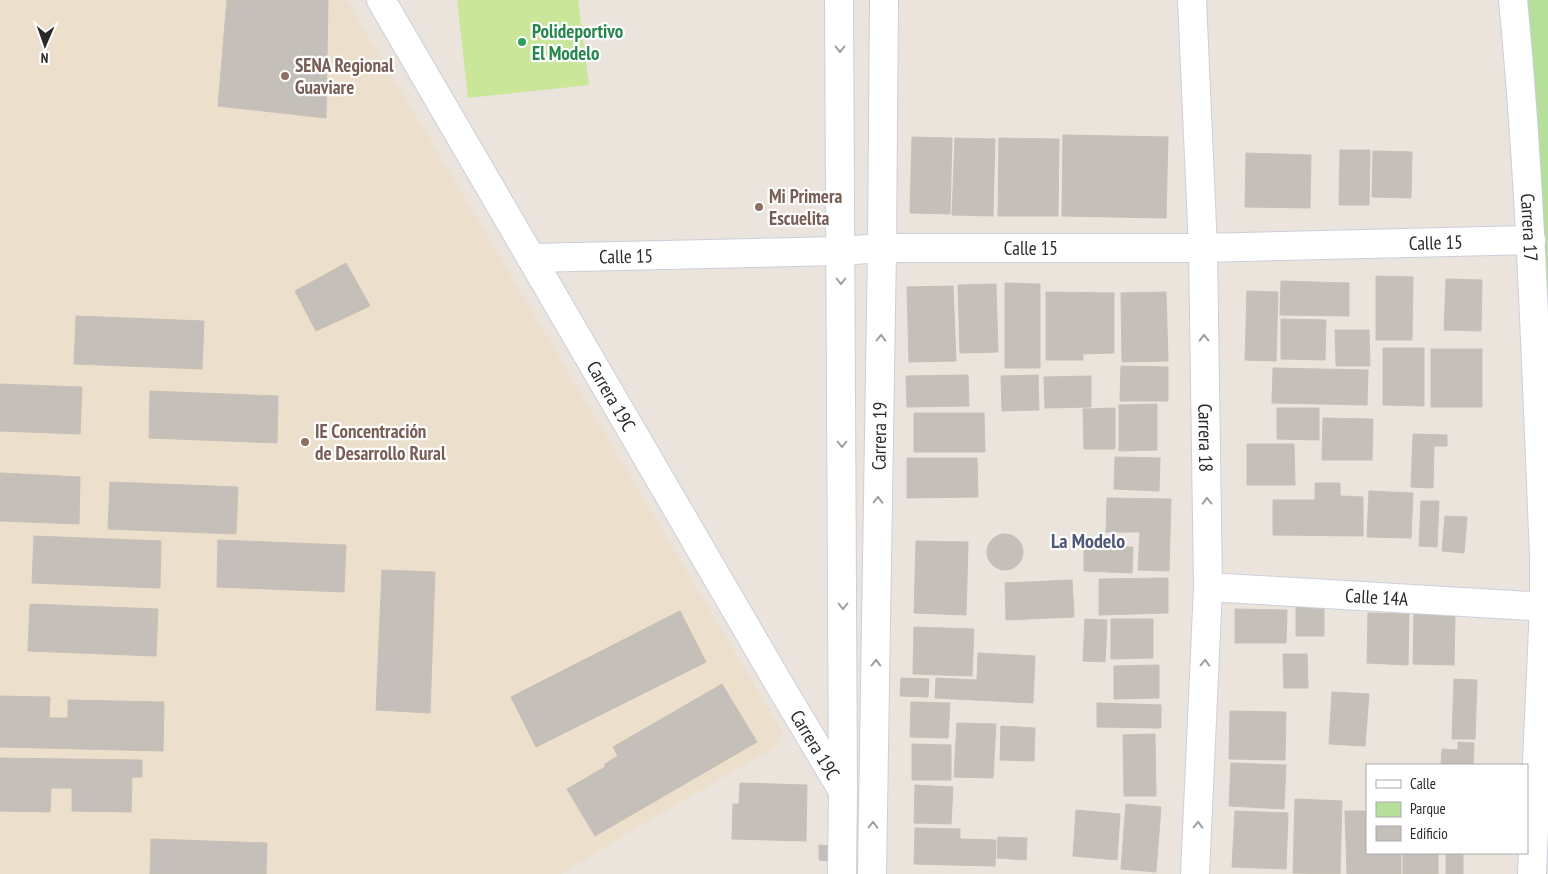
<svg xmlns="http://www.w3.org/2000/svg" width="1548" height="874" font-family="'PT Sans Narrow',sans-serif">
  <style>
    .education { fill: #ece0cd }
    .green { fill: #b7df9c }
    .pitch { fill: #c9e699 }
    .building { fill: #c4bfb8; stroke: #c7c0b7 }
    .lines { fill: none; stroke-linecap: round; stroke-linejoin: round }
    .street-casing { stroke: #cbcfdb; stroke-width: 30 }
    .street { stroke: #fff; stroke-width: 28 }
    .oneway { stroke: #9f9f9f }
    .leisure-dot { fill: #2e9e5b; stroke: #fff; stroke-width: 2 }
    .education-dot { fill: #8d6e63; stroke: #fff; stroke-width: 2 }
    .labels { text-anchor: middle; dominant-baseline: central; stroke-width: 4.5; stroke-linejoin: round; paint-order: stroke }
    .leisure-label { font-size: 19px; font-weight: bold; fill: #27864d; stroke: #fff; text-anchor: start }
    .education-label { font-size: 19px; font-weight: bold; fill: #785e54; stroke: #fff; text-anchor: start }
    .street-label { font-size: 19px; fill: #2a2a2a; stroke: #fff }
    .neighbourhood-label { font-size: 20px; font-weight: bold; fill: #4d5778; stroke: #fff }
  </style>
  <rect width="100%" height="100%" fill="#ebe4dd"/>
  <polygon class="education" points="0,0 347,0 782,731 777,746 618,839 562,874 0,874"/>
  <polygon class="green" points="1517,0 1548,0 1548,345"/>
  <polygon class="pitch" points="457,0 578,0 589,85 468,98"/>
  <g class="building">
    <polygon points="227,0 328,0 326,118 218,106"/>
    <polygon points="1063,135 1168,137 1166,218 1062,216"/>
    <polygon points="912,137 952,138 950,214 910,213"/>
    <polygon points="955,138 995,139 993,216 952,215"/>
    <polygon points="999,138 1059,139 1058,216 998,216"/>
    <polygon points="1340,150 1370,150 1369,205 1339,205"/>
    <polygon points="1373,151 1412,152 1411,198 1372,197"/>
    <polygon points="1246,153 1311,155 1310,208 1245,207"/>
    <polygon points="346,263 370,306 316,331 295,291"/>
    <polygon points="1376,276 1413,277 1412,340 1376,340"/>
    <polygon points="1446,279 1482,280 1481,331 1444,330"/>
    <polygon points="1281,281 1349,283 1349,316 1280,315"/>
    <polygon points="1005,283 1040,284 1040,368 1005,368"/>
    <polygon points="996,284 998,352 960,353 958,285"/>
    <polygon points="953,286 956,361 909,362 907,287"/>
    <polygon points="1247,291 1278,292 1276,361 1245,360"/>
    <polygon points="1046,292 1114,293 1114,353 1083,354 1083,360 1046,360"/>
    <polygon points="1166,292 1168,361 1122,362 1121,293"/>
    <polygon points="76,316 204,321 202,369 74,364"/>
    <polygon points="1281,319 1326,320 1325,360 1281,359"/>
    <polygon points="1335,330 1369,330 1370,366 1336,366"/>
    <polygon points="1383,348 1424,348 1424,406 1383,405"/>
    <rect x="1431" y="349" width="51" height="58"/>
    <polygon points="1121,366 1168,367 1168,401 1120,401"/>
    <polygon points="1273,368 1368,370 1367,405 1272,403"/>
    <polygon points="968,375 969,406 907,407 906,376"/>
    <polygon points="1038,375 1039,410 1002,411 1001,376"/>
    <polygon points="1091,376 1091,407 1045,408 1044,377"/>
    <polygon points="0,384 82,387 80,434 0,431"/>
    <polygon points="150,391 278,396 277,443 149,438"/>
    <polygon points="1157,404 1157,450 1119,451 1119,405"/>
    <polygon points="1115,408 1115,449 1084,449 1083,409"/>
    <polygon points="1277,408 1319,408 1319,440 1277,439"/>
    <polygon points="914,413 984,413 985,452 914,452"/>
    <polygon points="1323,418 1373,419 1372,460 1322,460"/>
    <polygon points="1413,434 1447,435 1447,446 1434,446 1433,488 1411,487"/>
    <polygon points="1247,444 1294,444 1295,485 1247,485"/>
    <polygon points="1115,457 1160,458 1159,491 1114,489"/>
    <polygon points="907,458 977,458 978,497 907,498"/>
    <polygon points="0,473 80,477 79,524 0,521"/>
    <polygon points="110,482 238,487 236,534 108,529"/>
    <polygon points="1315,483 1340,483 1340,496 1363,497 1363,536 1273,535 1273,500 1315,500"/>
    <polygon points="1369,491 1413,493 1411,538 1367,537"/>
    <polygon points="1107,498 1171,499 1169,571 1138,570 1140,532 1106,532"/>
    <polygon points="1421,501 1439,501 1437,547 1419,546"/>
    <polygon points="1445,516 1467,517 1464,553 1442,551"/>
    <circle cx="1005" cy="552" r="18"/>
    <polygon points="34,536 161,541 160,588 32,583"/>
    <polygon points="218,540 346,545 344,592 217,587"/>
    <polygon points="916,541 968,542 966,615 914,613"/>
    <polygon points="1084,546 1133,547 1132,573 1084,571"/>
    <polygon points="382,570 435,572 430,713 376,710"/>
    <polygon points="1168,578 1168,613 1099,615 1099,579"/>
    <polygon points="1072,580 1074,617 1006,620 1005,583"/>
    <rect x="1296" y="602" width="28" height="34"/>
    <polygon points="30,604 158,609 156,656 28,651"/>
    <polygon points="1235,609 1287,610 1286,643 1235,643"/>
    <polygon points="680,611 706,662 536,747 511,697"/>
    <polygon points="1368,613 1409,614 1408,665 1367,663"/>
    <polygon points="1414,613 1455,614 1454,665 1413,664"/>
    <polygon points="1085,619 1107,620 1105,662 1083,661"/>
    <polygon points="1111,619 1153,619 1153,658 1111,659"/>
    <polygon points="914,627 974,629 972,676 913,674"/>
    <polygon points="978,653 1035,656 1033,703 935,698 936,678 977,680"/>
    <polygon points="1283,654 1307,654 1308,688 1284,688"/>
    <polygon points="1159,665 1159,698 1114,699 1114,666"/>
    <polygon points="901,678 929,679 928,697 900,696"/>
    <polygon points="1454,679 1477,680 1475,739 1452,739"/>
    <polygon points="722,684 757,742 595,836 567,789 605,767 605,764 618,756 613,747"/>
    <polygon points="1332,692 1369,694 1365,746 1329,744"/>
    <polygon points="0,696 50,697 49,718 68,718 68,700 164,702 163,751 0,747"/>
    <polygon points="911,702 950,703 948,738 910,737"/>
    <polygon points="1097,703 1161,705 1161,728 1097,727"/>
    <polygon points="1230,711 1286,712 1285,760 1229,759"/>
    <polygon points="957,723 996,724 993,778 954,777"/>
    <polygon points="1001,726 1035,728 1034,761 1000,760"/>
    <polygon points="1155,734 1156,796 1124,796 1123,735"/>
    <polygon points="1458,742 1474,743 1473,765 1441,765 1442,749 1458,750"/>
    <polygon points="912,744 951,745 951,780 912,780"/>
    <polygon points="0,758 142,760 142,777 132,777 131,812 72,811 72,788 51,788 50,812 0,811"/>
    <polygon points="1231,763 1286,765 1284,809 1229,806"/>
    <polygon points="740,783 807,785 806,841 732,839 733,804 739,804"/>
    <polygon points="915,785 953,787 951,824 914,823"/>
    <polygon points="1295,799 1342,801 1340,874 1293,873"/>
    <polygon points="1126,804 1161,807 1156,872 1121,869"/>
    <polygon points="1076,810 1120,814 1117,860 1073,856"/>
    <polygon points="1235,811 1288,813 1286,869 1232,867"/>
    <polygon points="1345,811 1367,811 1367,853 1401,853 1401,874 1347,874"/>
    <polygon points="915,828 960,829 960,839 996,840 995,866 914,864"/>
    <polygon points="998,837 1027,838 1026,860 997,858"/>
    <polygon points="151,839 267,843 266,874 150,874"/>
    <polygon points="819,845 831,846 830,861 819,860"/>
    <rect x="1403" y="853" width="35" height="21"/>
    <rect x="1446" y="853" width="17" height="21"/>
  </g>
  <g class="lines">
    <g class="street-casing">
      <g id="street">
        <path id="s1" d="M381 0 782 689 843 791"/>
        <polyline points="839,0 843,791 842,874"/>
        <path id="s2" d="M1192 0 1203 248 1208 587 1195 874"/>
        <path id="s3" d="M1513 0C1531 185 1536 371 1544 556V606L1532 874"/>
        <path id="s4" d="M531 258 841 251 882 248H1203L1531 240"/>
        <path id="s5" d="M1208 587 1548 607"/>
        <path id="s6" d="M872 874 882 248 884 0"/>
      </g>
    </g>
    <use href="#street" class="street"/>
  </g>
  <defs><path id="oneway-chevron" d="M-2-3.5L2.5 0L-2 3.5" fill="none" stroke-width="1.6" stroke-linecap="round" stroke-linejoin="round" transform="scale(1.25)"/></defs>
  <g class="oneway">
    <use href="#oneway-chevron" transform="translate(840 49) rotate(90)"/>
    <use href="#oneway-chevron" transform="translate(841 281) rotate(90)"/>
    <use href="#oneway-chevron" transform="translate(881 338) rotate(-89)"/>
    <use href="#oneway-chevron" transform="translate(1204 338) rotate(-91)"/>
    <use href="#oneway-chevron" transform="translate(842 444) rotate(90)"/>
    <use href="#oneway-chevron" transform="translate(878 500) rotate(-89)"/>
    <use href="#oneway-chevron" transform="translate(1207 501) rotate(-91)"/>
    <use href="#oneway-chevron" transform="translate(843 606) rotate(90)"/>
    <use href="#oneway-chevron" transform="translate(876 663) rotate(-89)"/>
    <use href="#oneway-chevron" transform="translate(1205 663) rotate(-88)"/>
    <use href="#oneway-chevron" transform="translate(873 825) rotate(-89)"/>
    <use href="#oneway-chevron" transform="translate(1198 825) rotate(-88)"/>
  </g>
  <circle class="leisure-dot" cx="522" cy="42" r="5"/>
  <g class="education-dot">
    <circle cx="285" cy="76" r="5"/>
    <circle cx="759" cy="207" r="5"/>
    <circle cx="305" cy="442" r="5"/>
  </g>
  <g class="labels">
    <g class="leisure-label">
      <text x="532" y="31">Polideportivo<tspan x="532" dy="22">El Modelo</tspan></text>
    </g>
    <g class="education-label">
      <text x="295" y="65">SENA Regional<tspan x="295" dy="22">Guaviare</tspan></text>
      <text x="769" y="196">Mi Primera<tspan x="769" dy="22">Escuelita</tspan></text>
      <text x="315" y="431">IE Concentración<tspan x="315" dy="22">de Desarrollo Rural</tspan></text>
    </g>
    <g class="street-label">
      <text stroke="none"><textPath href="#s3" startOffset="228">Carrera 17</textPath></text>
      <text stroke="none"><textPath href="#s4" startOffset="905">Calle 15</textPath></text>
      <text stroke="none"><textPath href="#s4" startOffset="500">Calle 15</textPath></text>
      <text stroke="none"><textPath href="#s4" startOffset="95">Calle 15</textPath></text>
      <text stroke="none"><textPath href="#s1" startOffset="458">Carrera 19C</textPath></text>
      <text stroke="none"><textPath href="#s6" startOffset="438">Carrera 19</textPath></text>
      <text stroke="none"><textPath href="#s2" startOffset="438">Carrera 18</textPath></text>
      <text stroke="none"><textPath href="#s5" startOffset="169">Calle 14A</textPath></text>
      <text stroke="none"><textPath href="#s1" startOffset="862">Carrera 19C</textPath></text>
    </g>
    <g class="neighbourhood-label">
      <text x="1088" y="541">La Modelo</text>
    </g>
  </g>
  <rect x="1366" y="764" width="162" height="90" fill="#ffffff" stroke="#aaaaaa"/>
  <rect x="1376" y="780" width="25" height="8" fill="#ffffff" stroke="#aaaaaa"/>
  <text x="1410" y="789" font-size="15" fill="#2a2a2a">Calle</text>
  <rect x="1376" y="802" width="25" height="15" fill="#b7df9c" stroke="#aaaaaa"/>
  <text x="1410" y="814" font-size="15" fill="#2a2a2a">Parque</text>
  <rect x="1376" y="826" width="25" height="15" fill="#c4bfb8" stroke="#aaaaaa"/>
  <text x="1410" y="839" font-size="15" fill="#2a2a2a">Edificio</text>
  <g transform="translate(45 45) rotate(182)" stroke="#ffffff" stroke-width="4" paint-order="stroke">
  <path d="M0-4L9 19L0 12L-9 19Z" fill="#2a2a2a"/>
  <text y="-8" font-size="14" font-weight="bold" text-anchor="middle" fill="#2a2a2a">N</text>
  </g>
</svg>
